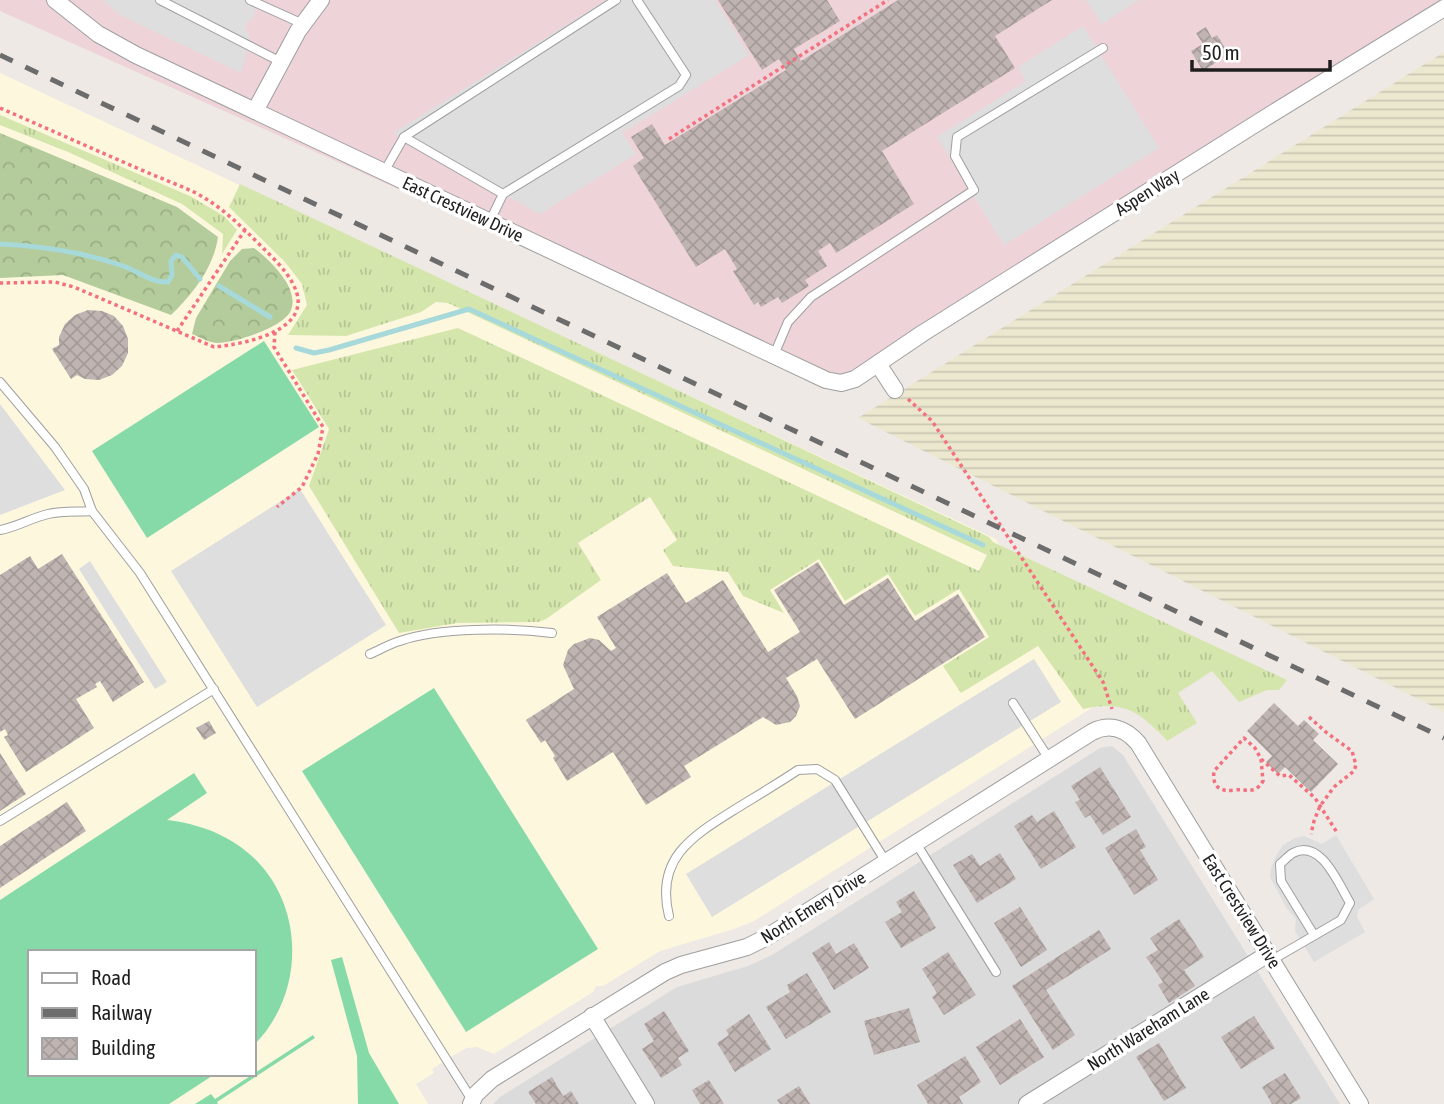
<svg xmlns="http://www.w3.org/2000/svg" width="1444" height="1104" font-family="'Asap Condensed',sans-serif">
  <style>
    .residential { fill: #dcdbdb }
    .commercial { fill: #eed4d9 }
    .education { fill: #fdf7de; fill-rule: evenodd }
    .farmland { fill: url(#farmland-rules) }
    .grass { fill: url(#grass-tufts) }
    .forest { fill: url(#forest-crowns) }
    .pitch { fill: #86daa8 }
    .parking { fill: #dedede }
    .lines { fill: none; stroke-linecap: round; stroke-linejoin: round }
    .stream { stroke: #a7d9da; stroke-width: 5 }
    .building { fill: url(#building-cross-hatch) }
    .service-casing { stroke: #9f9f9f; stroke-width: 10 }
    .minor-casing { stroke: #9f9f9f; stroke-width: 18 }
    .path { stroke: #f3717f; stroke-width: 3.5; stroke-dasharray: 3.5 3.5; stroke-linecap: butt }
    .service { stroke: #fff; stroke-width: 8 }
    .minor { stroke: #fff; stroke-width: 16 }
    .rail { stroke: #6c6c6c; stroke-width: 5; stroke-dasharray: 14 14; stroke-linecap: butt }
    .labels { text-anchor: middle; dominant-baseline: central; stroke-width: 7; stroke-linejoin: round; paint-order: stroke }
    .street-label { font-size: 18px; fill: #1e1e1e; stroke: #fff }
  </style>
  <defs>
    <pattern id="farmland-rules" width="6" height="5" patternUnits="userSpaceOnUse" patternTransform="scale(1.75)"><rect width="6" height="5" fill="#ece8d0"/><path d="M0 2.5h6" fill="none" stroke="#cac7b2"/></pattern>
    <pattern id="grass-tufts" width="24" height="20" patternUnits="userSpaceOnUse" patternTransform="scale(1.75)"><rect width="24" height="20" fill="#d5e6ad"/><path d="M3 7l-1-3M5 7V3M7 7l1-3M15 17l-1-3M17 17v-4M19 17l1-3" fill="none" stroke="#b6c594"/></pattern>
    <pattern id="forest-crowns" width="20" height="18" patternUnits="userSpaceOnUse" patternTransform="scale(1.75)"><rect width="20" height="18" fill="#b4cc9b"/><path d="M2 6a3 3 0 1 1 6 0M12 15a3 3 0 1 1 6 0" fill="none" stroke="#9aaf85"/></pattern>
    <pattern id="building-cross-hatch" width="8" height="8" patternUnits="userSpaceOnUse" patternTransform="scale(1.75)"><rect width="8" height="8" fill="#bfb4b1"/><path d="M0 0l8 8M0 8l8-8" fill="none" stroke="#a49a98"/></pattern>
  </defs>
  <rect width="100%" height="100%" fill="#eee9e4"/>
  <polygon class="residential" points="1112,746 1123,755 1340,1104 493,1104 500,1097 677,987 748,966 772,955 1100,748"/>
  <polygon class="commercial" points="0,0 1444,0 1444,9 878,364 826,380 0,11"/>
  <path class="education" d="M0 73 996 539 1098 704 754 921 734 929 660 951 603 986H596L593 992 494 1054 477 1047 467 1048 459 1052 432 1069 434 1073 416 1084 428 1104H0ZM30 952H254V1074H30Z"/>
  <polygon class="farmland" points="1444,52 1444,712 858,418"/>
  <g class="grass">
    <polygon points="0,115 190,196 224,216 237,230 222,254 223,234 182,204 68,152 0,125"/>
    <path d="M240 184 989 537 993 542 1287 680 1279 690H1267L1239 702 1212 671 1178 693 1197 723 1167 741C1163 735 1157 731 1151 725 1130 705 1111 703 1083 709L1038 646 961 693 943 666 989 637 959 589 915 616 888 574 845 601 819 559 770 590 784 613 743 596 728 572 673 566 663 550 677 540 650 497 578 543 601 580 546 619 538 622 457 623 399 633 309 486 329 429 292 370 458 328 979 571 987 555 448 303 436 302 421 312 346 336 288 335 307 305 302 284 285 262 229 207Z"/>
  </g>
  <g class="forest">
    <path d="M0 133 177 207 218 237C214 267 193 294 171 315L63 275 0 278Z"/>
    <path d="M254 248C269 259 300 288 291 310 285 327 234 343 218 343 209 343 200 337 192 334L196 318 230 261 242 249Z"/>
  </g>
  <g class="pitch">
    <polygon points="264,341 319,427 147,538 92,451"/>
    <polygon points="434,688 598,949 466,1032 302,771"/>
    <path d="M194 773 207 793 167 820C201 824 232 836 257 861 306 912 303 996 254 1045V952H30V1074H215L169 1104H0V900Z"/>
    <polygon points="342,957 369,1053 399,1104 358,1104 357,1056 331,960"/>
    <polygon points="313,1035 315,1038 217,1102 218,1104 195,1104 211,1094 215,1099"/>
  </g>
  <g class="parking">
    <polygon points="103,0 257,0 253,19 246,23 245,29 250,37 241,73 120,15"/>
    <polygon points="606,0 715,0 749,55 622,133 636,154 540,214 393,133"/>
    <polygon points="1086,0 1139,0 1102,24"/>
    <polygon points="1083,26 1159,148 1004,245 937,137 1026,81 1018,67"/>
    <polygon points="0,404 65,490 0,515"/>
    <polygon points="300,489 386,625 257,707 171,571"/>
    <polygon points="90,561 167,682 155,689 79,569"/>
    <polygon points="1034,659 1061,702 712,917 686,874"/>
    <polygon points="1336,835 1374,899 1358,910 1357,917 1365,932 1314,962 1295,931 1296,919 1286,907 1270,877 1271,868 1276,856 1283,845 1295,838 1304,836 1322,844"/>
  </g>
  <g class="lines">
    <g class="stream">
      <path d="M0 244C42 246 83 252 123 266 138 271 152 283 168 282L172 275 171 261 176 255 182 257 200 279"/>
      <polyline points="219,286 270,317"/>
      <polyline points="296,348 314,353 329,350 469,309 983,545"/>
    </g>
  </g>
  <g class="building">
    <polygon points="718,0 827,0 840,21 794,49 801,61 898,0 1052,0 995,36 1015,68 882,151 914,204 836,253 830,243 818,251 827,266 805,280 809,286 782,303 778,297 761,307 758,302 754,305 733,271 737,269 725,249 696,267 633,166 644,158 631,137 652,124 665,145 786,70 779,59 762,70"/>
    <polygon points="1206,27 1212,38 1217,35 1229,54 1203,71 1191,51 1203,44 1196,33"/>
    <polygon points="88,310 102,311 114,316 123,326 128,339 128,353 122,366 112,375 99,380 85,379 77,375 71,379 52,349 59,345 59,337 65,324 75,315"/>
    <polygon points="62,554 144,682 113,702 100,681 95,684 97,687 76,699 94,728 26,772 4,737 8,735 5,729 0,732 0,575 30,556 38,569"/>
    <polygon points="818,562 844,605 888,578 915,621 958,594 985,637 855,719 817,659 786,678 797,696 800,706 796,716 790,722 776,725 763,717 684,766 691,777 646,805 613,752 567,781 553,758 555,756 545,740 541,743 526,720 574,689 563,665 568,650 574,644 590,638 599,640 611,651 616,648 597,617 667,573 686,603 723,580 768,652 800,632 774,590"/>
    <polygon points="1274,703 1298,726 1304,720 1319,734 1313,740 1338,764 1311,792 1285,767 1278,774 1266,762 1272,756 1247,731"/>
    <polygon points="209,721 216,733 204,740 196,728"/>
    <polygon points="0,753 26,794 0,811"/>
    <polygon points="1100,767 1131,817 1103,835 1090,815 1085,818 1075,802 1080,800 1071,786"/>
    <polygon points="67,802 86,831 0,888 0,846"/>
    <polygon points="1054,811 1076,847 1041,869 1014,826 1032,815 1037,822"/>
    <polygon points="1136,829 1146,847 1140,850 1158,880 1134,895 1105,848"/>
    <polygon points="1000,853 1016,879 977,903 953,865 972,854 980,866"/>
    <polygon points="914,891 936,928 901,948 885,922 902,912 896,902"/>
    <polygon points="1020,907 1047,950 1021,967 994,923"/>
    <polygon points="1179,919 1204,957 1184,970 1195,986 1169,1003 1158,985 1163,982 1146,957 1158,950 1150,938"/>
    <polygon points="1099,930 1111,949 1046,990 1075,1035 1053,1050 1012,986"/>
    <polygon points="829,942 836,954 854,943 869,968 834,990 812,953"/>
    <polygon points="948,952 976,995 944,1015 932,997 937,993 922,969"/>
    <polygon points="807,973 831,1012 786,1039 766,1007 790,992 787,985"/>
    <polygon points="909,1008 920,1042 874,1055 864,1021"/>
    <polygon points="664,1011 689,1051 678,1058 682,1065 661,1078 642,1049 654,1041 644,1024"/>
    <polygon points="749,1014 771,1049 735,1072 717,1043 729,1035 726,1030"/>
    <polygon points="1254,1016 1275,1048 1241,1069 1221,1037"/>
    <polygon points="1020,1019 1044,1057 1000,1085 976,1047"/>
    <polygon points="1159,1043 1186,1088 1164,1101 1136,1057"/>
    <polygon points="965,1056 981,1082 959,1097 963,1104 928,1104 917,1085"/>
    <polygon points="1285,1073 1301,1098 1291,1104 1272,1104 1262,1087"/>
    <polygon points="552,1077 563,1096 571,1091 579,1104 536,1104 528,1092"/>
    <polygon points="709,1080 724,1104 700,1104 692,1090"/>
    <polygon points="799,1086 810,1104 780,1104 777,1100"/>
  </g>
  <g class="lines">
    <g class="service-casing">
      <g id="service">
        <polyline points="160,0 281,62"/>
        <polyline points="250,0 303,24"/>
        <polyline points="404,137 503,194"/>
        <polyline points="384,172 404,137 616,0"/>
        <polyline points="490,221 503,194 679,86 686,75 637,0"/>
        <polyline points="774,355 788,322 811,297 974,190 955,156 957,137 1103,48"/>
        <polyline points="0,382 55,447 84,489 92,511 140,573 472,1100"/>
        <path d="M0 530C17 527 31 518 48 514 62 511 78 512 92 511"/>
        <path d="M370 654C380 650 389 644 400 641 439 627 511 628 552 633"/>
        <polyline points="1013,703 1049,759"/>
        <polyline points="0,821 214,689"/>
        <polyline points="916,843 996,972"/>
        <path d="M669 916C655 859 691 837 734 810 755 797 777 784 798 770L817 769 835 780 886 862"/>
        <path d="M1272 960 1341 920 1350 903C1339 885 1321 838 1293 853 1289 855 1284 861 1280 864L1281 881 1314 935"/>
      </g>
    </g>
    <g class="minor-casing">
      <g id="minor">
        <polyline points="55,0 98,34 136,55 826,380 841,383 855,379 923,333 1265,118 1444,8"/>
        <polyline points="255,111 298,31 321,0"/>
        <polyline points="878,364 895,390"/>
        <polyline points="592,1016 646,1104"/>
        <path d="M471 1104 475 1095 492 1079 665 972 681 965 747 947 767 937 1092 732C1109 723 1125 728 1138 743L1360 1104"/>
        <polyline points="1027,1104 1268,954"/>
      </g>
    </g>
    <g class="path">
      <path d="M0 108C46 128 91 148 137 168 157 177 177 184 196 193 222 207 241 226 262 247 273 258 286 270 293 284 318 330 245 344 214 347L74 287 55 282 0 283"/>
      <polyline points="669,139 888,0"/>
      <polyline points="177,331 245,230"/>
      <polyline points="275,332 274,347 323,427 318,454 302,487 277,507"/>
      <polyline points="908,399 932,421 1103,682 1112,709"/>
      <polyline points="1309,717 1327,733 1352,751 1356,765 1354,771 1334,787 1320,806 1314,821 1311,834"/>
      <path d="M1261 759 1263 781C1254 796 1246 788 1234 790 1220 792 1212 787 1214 771L1244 738 1255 748 1261 759 1280 776 1289 775 1315 798 1338 834"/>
    </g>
    <use href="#service" class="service"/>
    <use href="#minor" class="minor"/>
    <polyline class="rail" points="0,55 1444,738"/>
  </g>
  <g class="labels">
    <g class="street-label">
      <text transform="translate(1147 192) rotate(-32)">Aspen Way</text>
      <text transform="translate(463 209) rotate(25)">East Crestview Drive</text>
      <text transform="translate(813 907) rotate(-32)">North Emery Drive</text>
      <text transform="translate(1242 911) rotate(58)">East Crestview Drive</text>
      <text transform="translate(1148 1029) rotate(-32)">North Wareham Lane</text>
    </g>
  </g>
  <rect x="28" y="950" width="228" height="126" fill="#ffffff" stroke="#a5a5a5" stroke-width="2"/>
  <rect x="42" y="973" width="35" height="10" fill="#ffffff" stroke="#a5a5a5" stroke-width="2"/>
  <text x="91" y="985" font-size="21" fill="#1e1e1e">Road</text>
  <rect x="42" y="1008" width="35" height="10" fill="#6c6c6c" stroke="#a5a5a5" stroke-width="2"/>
  <text x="91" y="1020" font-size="21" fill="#1e1e1e">Railway</text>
  <rect x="42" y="1038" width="35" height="21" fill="url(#building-cross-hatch)" stroke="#a5a5a5" stroke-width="2"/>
  <text x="91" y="1055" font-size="21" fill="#1e1e1e">Building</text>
  <path d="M1192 60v10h138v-10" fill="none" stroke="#1e1e1e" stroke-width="3.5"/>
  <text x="1202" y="60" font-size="21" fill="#1e1e1e" stroke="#ffffff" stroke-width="5" paint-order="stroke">50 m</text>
</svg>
